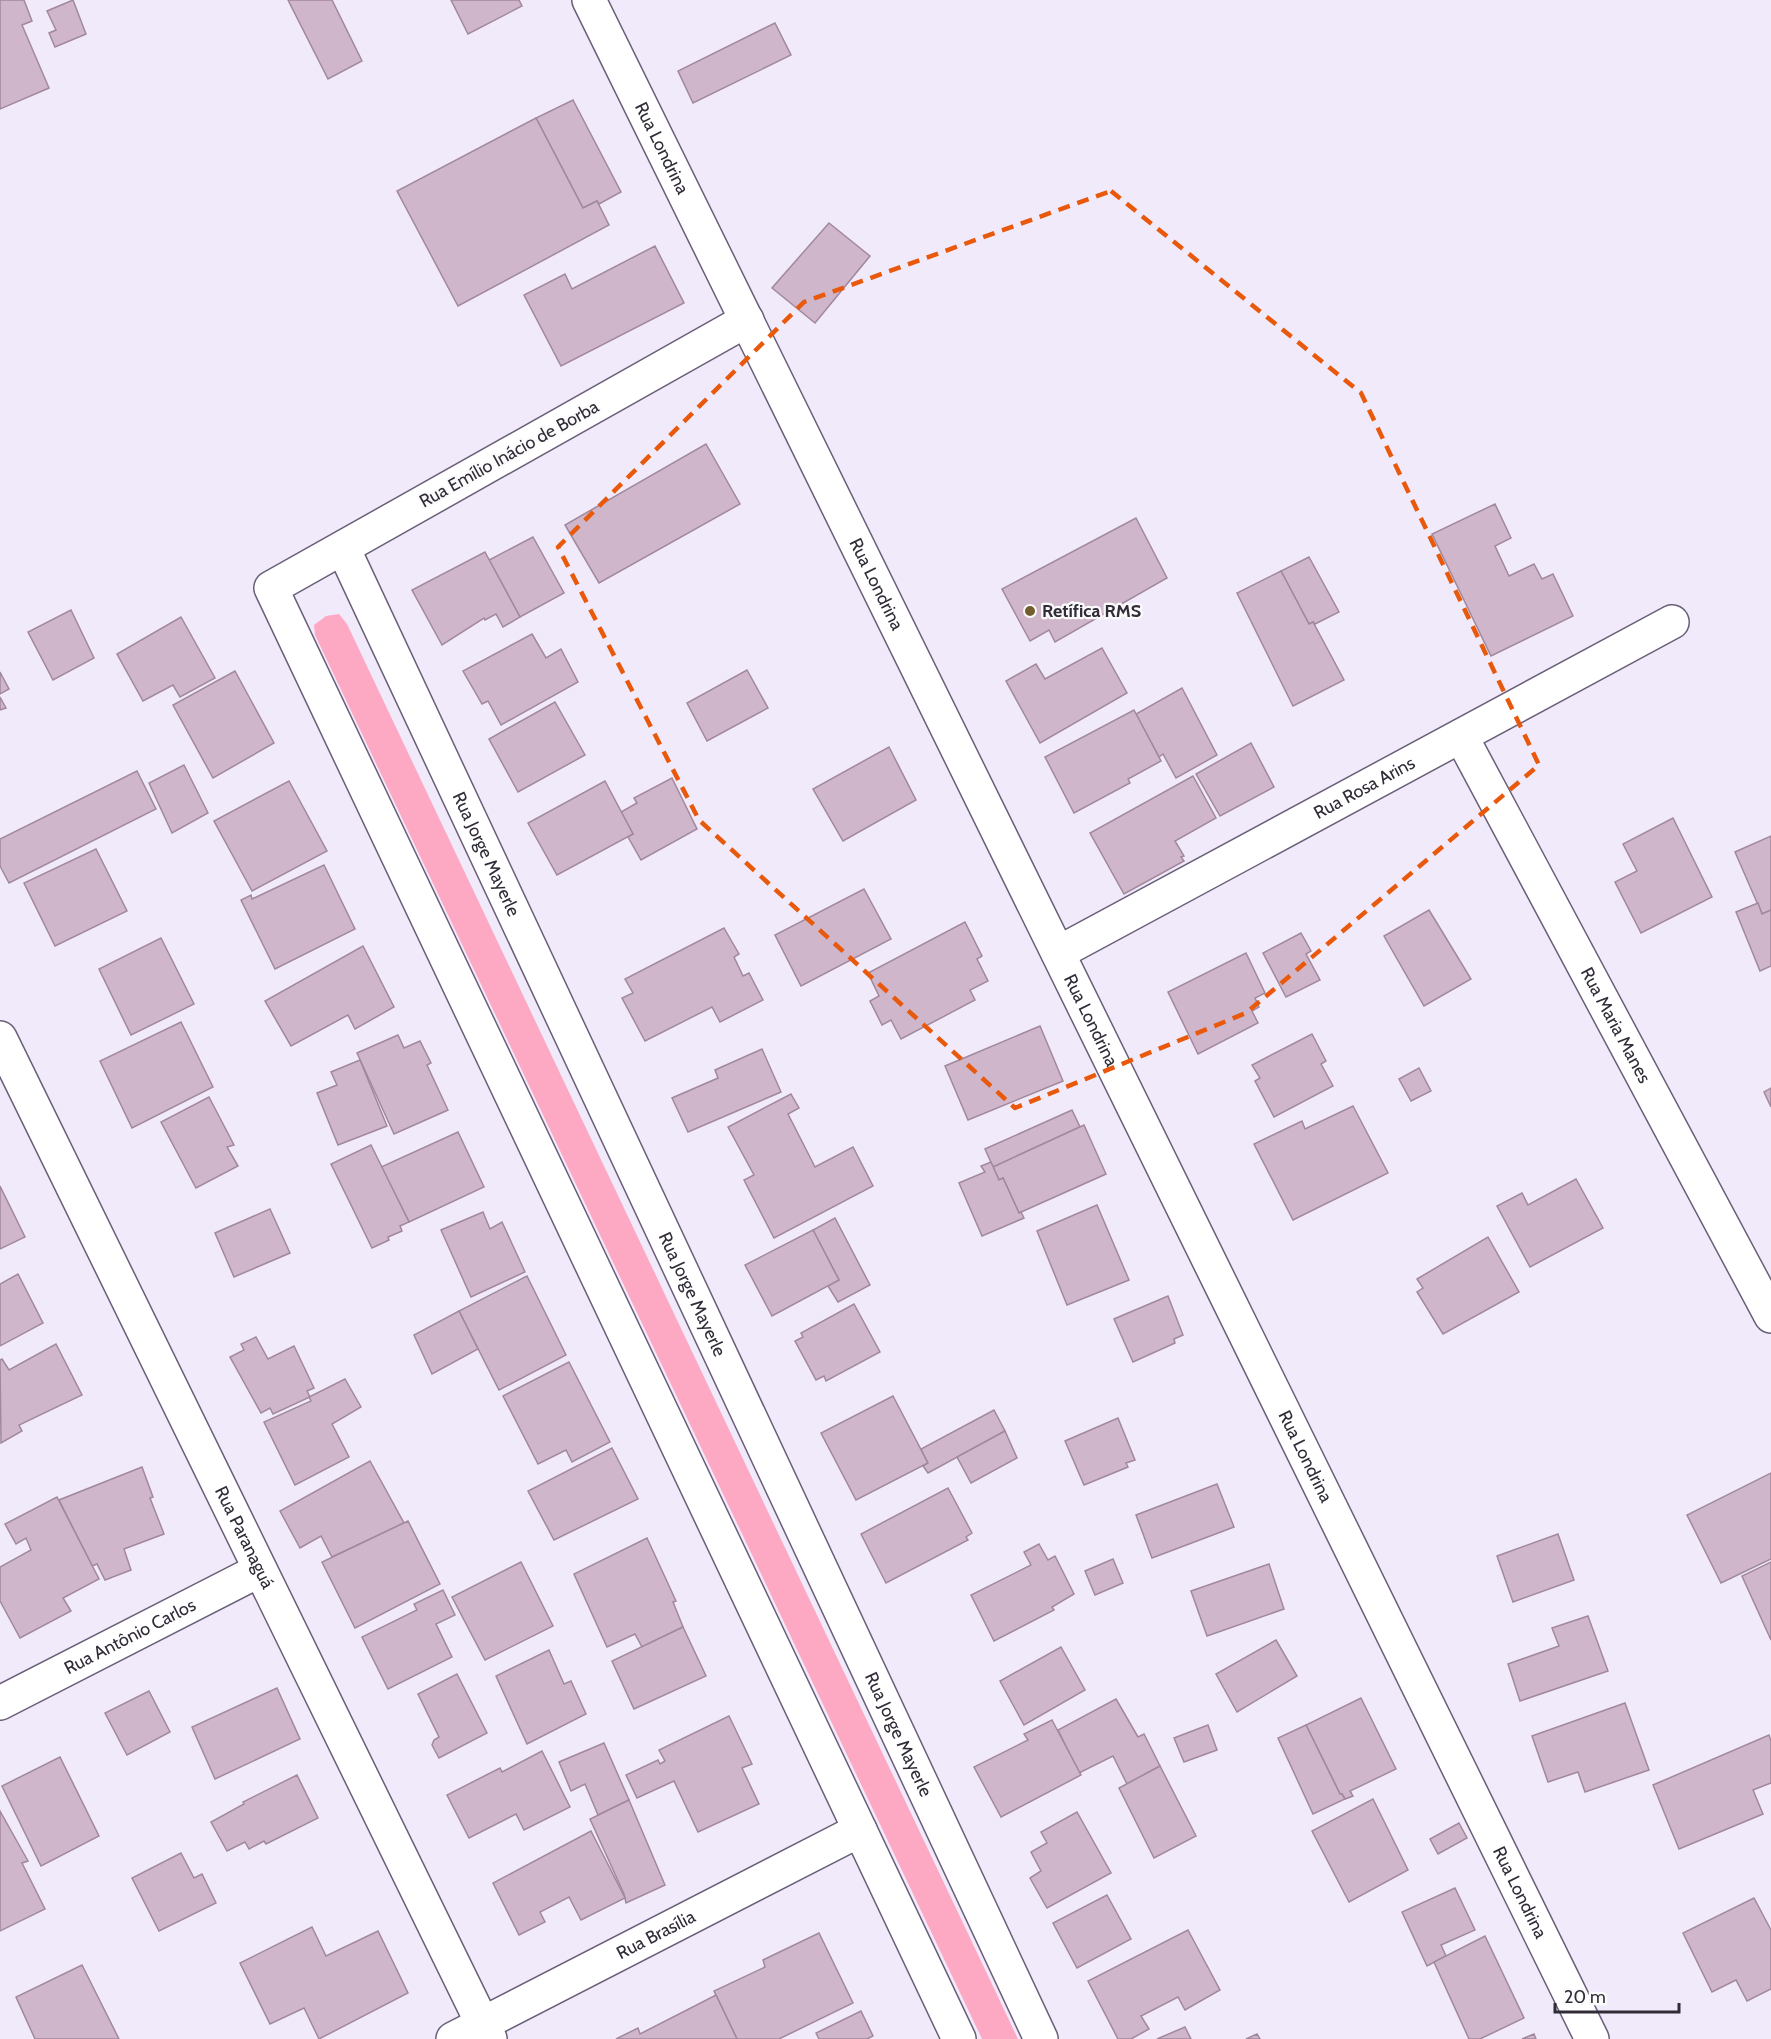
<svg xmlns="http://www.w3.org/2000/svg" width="1771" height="2039" font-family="Cabin,sans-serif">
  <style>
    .green { fill: #fea9c4 }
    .building { fill: #d0b6cb; stroke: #a1889d; stroke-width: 1.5 }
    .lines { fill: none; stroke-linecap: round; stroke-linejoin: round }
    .minor-casing { stroke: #6a5f78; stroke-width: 36 }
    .minor { stroke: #fff; stroke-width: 33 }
    .marked { fill: none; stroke: #e8590c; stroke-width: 4.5; stroke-dasharray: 12 8; stroke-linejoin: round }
    .poi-dot { fill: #755c2d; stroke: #fbfbfb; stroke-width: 2 }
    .labels { text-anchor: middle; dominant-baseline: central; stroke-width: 4.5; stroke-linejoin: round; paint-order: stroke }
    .street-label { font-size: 18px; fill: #312c38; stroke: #fbfbfb }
    .poi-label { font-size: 18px; font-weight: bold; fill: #312c38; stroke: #fbfbfb; text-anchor: start }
  </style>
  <rect width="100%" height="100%" fill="#f1eafb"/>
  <polygon class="green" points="339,614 347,624 1018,2039 982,2039 315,635 314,625 326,616"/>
  <g class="building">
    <polygon points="0,0 24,0 32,21 22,25 49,88 0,109"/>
    <polygon points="73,0 86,34 55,47 49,33 56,30 47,11"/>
    <polygon points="288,0 332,0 362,61 328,79"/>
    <polygon points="451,0 519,0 522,6 468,34"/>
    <polygon points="775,23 791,55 693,103 678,71"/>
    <polygon points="573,100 621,192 599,204 597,201 583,208 536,118"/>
    <polygon points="536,118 583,208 597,201 609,225 458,306 397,191"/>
    <polygon points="829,223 870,256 815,323 772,288"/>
    <polygon points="655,246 684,303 561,366 524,295 565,274 572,289"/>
    <polygon points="706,444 740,504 599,583 565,525"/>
    <polygon points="1495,504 1511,538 1495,546 1509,576 1534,564 1542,579 1553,574 1573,616 1491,656 1432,534"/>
    <polygon points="1136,518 1167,578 1055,642 1049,630 1030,641 1002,589"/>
    <polygon points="533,537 564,593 520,617 489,560"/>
    <polygon points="485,552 520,617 503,627 496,614 485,620 484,618 442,645 412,590"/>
    <polygon points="1309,557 1339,612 1315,624 1313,622 1309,624 1281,571"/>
    <polygon points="1281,571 1309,624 1313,622 1344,680 1293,706 1237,593"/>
    <polygon points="71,610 94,658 53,680 28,632"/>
    <polygon points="181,617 215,678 180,697 173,685 143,701 117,654"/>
    <polygon points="532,634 546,658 561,649 578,682 501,725 488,701 482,704 463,671"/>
    <polygon points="1102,648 1127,693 1040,743 1006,681 1036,664 1045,679"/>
    <polygon points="747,670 768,708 707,741 687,703"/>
    <polygon points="235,671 274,743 213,778 173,705"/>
    <polygon points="0,672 9,689 0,694"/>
    <polygon points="1182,688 1217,755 1176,778 1163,754 1159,757 1136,714"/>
    <polygon points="0,697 6,708 0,710"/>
    <polygon points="555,702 585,755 518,792 489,739"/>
    <polygon points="1134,710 1161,761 1128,779 1130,783 1074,813 1045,757"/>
    <polygon points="1251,743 1274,787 1220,816 1196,774"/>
    <polygon points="889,747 916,800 843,841 813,789"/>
    <polygon points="184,765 208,813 172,833 149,783"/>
    <polygon points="137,771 156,809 9,883 0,866 0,839"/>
    <polygon points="1193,776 1216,818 1175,841 1184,856 1181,857 1184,861 1124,894 1090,833"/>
    <polygon points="672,778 697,829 641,860 628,837 633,834 621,812 637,803 634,798"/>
    <polygon points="289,781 327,851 252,891 214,821"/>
    <polygon points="605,781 633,834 557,875 528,823"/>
    <polygon points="1673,818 1712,897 1641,933 1615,882 1637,871 1623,844"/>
    <polygon points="1771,836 1771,910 1762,914 1735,852"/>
    <polygon points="96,849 127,911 55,946 24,883"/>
    <polygon points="324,865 355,929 275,969 241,900 251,895 252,899"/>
    <polygon points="864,889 891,939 801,986 775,935"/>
    <polygon points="1758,903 1762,914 1771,910 1771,966 1760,971 1736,912"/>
    <polygon points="1429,910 1471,979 1424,1006 1384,936"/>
    <polygon points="965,922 982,956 977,959 988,981 970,990 975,1000 901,1039 891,1020 882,1025 870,1001 879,996 868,973"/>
    <polygon points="724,928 739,954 734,957 743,976 749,973 763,1000 720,1022 712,1007 645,1041 622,998 633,993 625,979"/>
    <polygon points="1301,933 1311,951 1306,954 1320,980 1286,997 1263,953"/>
    <polygon points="161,938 194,1004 131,1035 99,969"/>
    <polygon points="363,946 394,1007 355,1029 348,1015 291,1046 265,1001"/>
    <polygon points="1246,953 1265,993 1255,998 1259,1007 1252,1011 1258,1023 1198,1054 1168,992"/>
    <polygon points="181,1022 213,1087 132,1128 100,1061"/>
    <polygon points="1040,1026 1063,1081 968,1120 945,1066"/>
    <polygon points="1312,1034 1326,1061 1321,1064 1333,1086 1274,1117 1255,1081 1260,1078 1252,1065"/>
    <polygon points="398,1035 404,1048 420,1041 431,1063 427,1065 448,1110 394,1134 357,1053"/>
    <polygon points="762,1049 781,1092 688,1132 672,1098 718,1078 715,1070"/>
    <polygon points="360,1060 387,1126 338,1145 317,1093 337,1085 331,1072"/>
    <polygon points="1419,1068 1431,1091 1411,1101 1399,1079"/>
    <polygon points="1771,1088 1771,1107 1764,1092"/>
    <polygon points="791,1094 799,1108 788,1114 815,1167 853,1147 873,1186 774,1238 744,1180 754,1175 728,1127"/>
    <polygon points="209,1097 234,1145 227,1147 238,1166 196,1188 161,1122"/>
    <polygon points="1353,1106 1388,1173 1293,1220 1254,1144 1302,1121 1305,1129"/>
    <polygon points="1072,1110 1080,1127 993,1167 985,1149"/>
    <polygon points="1084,1125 1106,1174 1019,1213 1003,1178 999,1180 993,1167"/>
    <polygon points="458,1132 484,1187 409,1222 381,1167"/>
    <polygon points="371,1145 409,1222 400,1226 402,1231 388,1237 389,1240 372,1248 331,1164"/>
    <polygon points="991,1162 999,1180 1003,1178 1019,1213 1021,1212 1024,1218 982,1236 959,1183 985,1172 981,1166"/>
    <polygon points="1576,1179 1603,1228 1530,1267 1497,1206 1522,1193 1528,1205"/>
    <polygon points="0,1186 25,1237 0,1249"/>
    <polygon points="1097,1205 1129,1280 1067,1305 1037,1231"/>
    <polygon points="270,1209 290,1253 234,1277 215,1233"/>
    <polygon points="483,1212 490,1229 502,1222 525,1272 471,1297 441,1230"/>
    <polygon points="835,1218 870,1285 838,1302 828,1286 839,1280 813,1230"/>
    <polygon points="813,1230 839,1280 772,1316 745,1265"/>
    <polygon points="1488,1237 1519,1292 1443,1334 1417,1292 1423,1288 1417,1279"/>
    <polygon points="18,1274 43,1323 0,1346 0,1284"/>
    <polygon points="527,1276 566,1355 499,1390 459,1311"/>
    <polygon points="1168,1296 1183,1335 1174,1339 1175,1343 1133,1362 1114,1319"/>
    <polygon points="854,1304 880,1352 826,1381 824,1376 816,1380 795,1341 803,1337 801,1333"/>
    <polygon points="459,1311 478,1349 432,1374 414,1335"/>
    <polygon points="256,1337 268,1359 294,1346 314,1388 307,1391 310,1397 273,1414 270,1408 261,1413 230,1357 244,1350 241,1344"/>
    <polygon points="56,1344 82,1395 19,1425 22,1431 1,1443 0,1360 2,1359 9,1370"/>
    <polygon points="569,1362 610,1442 572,1462 566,1450 538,1464 503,1396"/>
    <polygon points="345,1379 361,1407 332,1424 349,1457 295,1485 264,1422 311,1401 309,1397"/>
    <polygon points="893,1396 928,1463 856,1500 821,1433"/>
    <polygon points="994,1410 1005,1431 928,1473 923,1466 928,1463 921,1449"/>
    <polygon points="1118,1418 1135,1460 1126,1463 1128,1467 1084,1485 1065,1441"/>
    <polygon points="1005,1431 1017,1458 971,1483 957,1457"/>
    <polygon points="612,1448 638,1499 554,1540 528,1491"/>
    <polygon points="370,1461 404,1523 332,1557 321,1536 300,1548 280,1511"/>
    <polygon points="142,1467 153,1497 150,1498 164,1534 124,1549 131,1570 105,1580 97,1564 92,1566 59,1500"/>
    <polygon points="1771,1473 1771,1559 1721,1583 1687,1515"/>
    <polygon points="1217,1484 1234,1527 1152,1558 1136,1515"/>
    <polygon points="948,1488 972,1533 966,1537 968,1540 886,1583 861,1534"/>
    <polygon points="57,1497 99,1579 63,1598 71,1611 20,1638 0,1601 0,1567 31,1550 26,1538 16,1544 5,1524"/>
    <polygon points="408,1521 440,1584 355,1628 322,1562"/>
    <polygon points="1558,1534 1574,1580 1513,1602 1497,1556"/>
    <polygon points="647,1538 676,1601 673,1602 683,1627 642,1647 635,1634 607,1647 574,1574"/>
    <polygon points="1039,1544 1048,1560 1055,1556 1074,1594 1052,1607 1054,1610 994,1641 971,1595 1031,1565 1024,1552"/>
    <polygon points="1113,1559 1123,1583 1095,1595 1085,1571"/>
    <polygon points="521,1562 553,1626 485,1660 452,1597"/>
    <polygon points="1771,1562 1771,1640 1742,1576"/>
    <polygon points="1269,1564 1284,1609 1207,1636 1191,1591"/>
    <polygon points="443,1590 455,1615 436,1624 452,1657 388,1689 362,1637 417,1610 414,1604"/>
    <polygon points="1588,1616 1608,1671 1520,1701 1508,1664 1559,1646 1552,1628"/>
    <polygon points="683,1627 706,1676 634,1709 612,1661"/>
    <polygon points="1276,1640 1297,1676 1237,1712 1216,1674"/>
    <polygon points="1061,1647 1085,1690 1024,1725 1000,1681"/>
    <polygon points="549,1650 564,1684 571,1681 586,1714 527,1744 496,1676"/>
    <polygon points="457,1674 487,1733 439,1758 432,1745 434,1740 439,1737 418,1694"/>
    <polygon points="277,1688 300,1739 215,1779 192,1727"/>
    <polygon points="149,1691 170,1732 127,1755 105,1713"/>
    <polygon points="1361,1698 1396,1769 1350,1791 1353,1796 1345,1799 1342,1794 1340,1794 1306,1725"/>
    <polygon points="1116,1699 1138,1737 1144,1734 1160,1766 1127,1784 1113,1756 1079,1773 1058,1730"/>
    <polygon points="1625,1703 1649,1770 1585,1792 1578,1772 1548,1782 1532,1736"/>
    <polygon points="729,1716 752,1764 742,1768 759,1804 698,1832 674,1781 637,1798 626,1775 658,1760 660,1764 665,1761 659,1750"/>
    <polygon points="1052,1720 1081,1775 1001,1817 974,1767 1028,1740 1024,1734"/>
    <polygon points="1208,1725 1217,1750 1184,1762 1174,1738"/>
    <polygon points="1306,1725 1340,1794 1342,1794 1345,1799 1313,1814 1278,1738"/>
    <polygon points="1769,1735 1771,1741 1771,1783 1753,1790 1763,1814 1679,1849 1653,1785"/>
    <polygon points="604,1743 629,1800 598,1815 585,1784 571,1791 559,1762"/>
    <polygon points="542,1751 570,1807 524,1830 516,1814 469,1838 447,1795 500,1768 502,1772"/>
    <polygon points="60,1757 99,1836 41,1866 2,1786"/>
    <polygon points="1160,1766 1196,1836 1154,1858 1119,1788"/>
    <polygon points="297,1775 318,1818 266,1844 264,1841 249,1849 245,1842 227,1851 211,1822 244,1804 243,1802"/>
    <polygon points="1373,1799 1408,1870 1349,1902 1312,1831"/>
    <polygon points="629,1800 665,1885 626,1903 624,1894 590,1819"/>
    <polygon points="0,1811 28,1861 22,1863 45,1909 0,1931"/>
    <polygon points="1077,1812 1111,1873 1047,1908 1030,1878 1041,1871 1031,1852 1047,1843 1041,1832"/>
    <polygon points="1459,1823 1467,1838 1438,1854 1430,1839"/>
    <polygon points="591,1831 625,1898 581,1920 569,1897 540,1912 545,1922 519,1935 493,1883"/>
    <polygon points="181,1853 194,1878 202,1874 216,1903 159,1931 132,1878"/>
    <polygon points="1455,1888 1475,1930 1441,1945 1446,1956 1427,1966 1402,1912"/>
    <polygon points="1107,1895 1131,1939 1077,1968 1053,1923"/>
    <polygon points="1754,1898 1771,1930 1771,1989 1747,2001 1736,1980 1712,1992 1683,1933"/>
    <polygon points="312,1927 326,1956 378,1931 408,1993 319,2039 304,2008 270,2024 240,1963"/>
    <polygon points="1188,1930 1220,1990 1185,2010 1178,1997 1141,2016 1149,2029 1131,2039 1118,2039 1088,1981"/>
    <polygon points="819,1933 853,2003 779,2039 737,2039 714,1991 765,1967 763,1960"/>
    <polygon points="1485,1936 1524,2018 1480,2039 1469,2039 1434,1962"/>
    <polygon points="82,1965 119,2039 35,2039 16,1997"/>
    <polygon points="716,1995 737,2039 616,2039 638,2028 640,2034"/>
    <polygon points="861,2011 873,2036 867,2039 819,2039 816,2033"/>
    <polygon points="1185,2027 1191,2039 1157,2039"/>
    <polygon points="1257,2034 1260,2039 1246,2039"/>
    <polygon points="1534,2034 1536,2039 1522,2039"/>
  </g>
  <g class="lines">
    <g class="minor-casing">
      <g id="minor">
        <path id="s1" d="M589 0 1592 2039"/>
        <polyline points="747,320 271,588 959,2039"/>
        <path id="s2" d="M343 548 1041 2039"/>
        <path id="s3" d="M1461 736 1771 1316"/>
        <path id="s4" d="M1058 953 1672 622"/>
        <path id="s5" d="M0 1038 490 2039"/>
        <path id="s6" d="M0 1703 260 1570"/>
        <path id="s7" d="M453 2039 860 1830"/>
      </g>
    </g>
    <use href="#minor" class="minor"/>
  </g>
  <path class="marked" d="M1111 191 1361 393 1539 765 1246 1013 1015 1108 699 820 558 547 804 302Z"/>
  <circle class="poi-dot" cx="1030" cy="611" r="6"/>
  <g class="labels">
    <g class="street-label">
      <text stroke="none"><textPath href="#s1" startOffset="165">Rua Londrina</textPath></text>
      <text transform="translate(509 454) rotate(-29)">Rua Emílio Inácio de Borba</text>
      <text stroke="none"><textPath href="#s1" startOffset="651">Rua Londrina</textPath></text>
      <text stroke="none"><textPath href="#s4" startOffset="348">Rua Rosa Arins</textPath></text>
      <text stroke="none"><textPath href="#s2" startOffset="338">Rua Jorge Mayerle</textPath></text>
      <text stroke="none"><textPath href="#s1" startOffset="1137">Rua Londrina</textPath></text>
      <text stroke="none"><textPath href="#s3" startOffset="328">Rua Maria Manes</textPath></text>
      <text stroke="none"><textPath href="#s2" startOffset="824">Rua Jorge Mayerle</textPath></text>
      <text stroke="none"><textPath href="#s1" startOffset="1623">Rua Londrina</textPath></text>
      <text stroke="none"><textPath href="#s5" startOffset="556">Rua Paranaguá</textPath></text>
      <text stroke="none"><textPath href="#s6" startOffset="146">Rua Antônio Carlos</textPath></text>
      <text stroke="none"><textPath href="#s2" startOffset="1310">Rua Jorge Mayerle</textPath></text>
      <text stroke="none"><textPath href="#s1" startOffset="2109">Rua Londrina</textPath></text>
      <text stroke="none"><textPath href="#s7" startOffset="228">Rua Brasília</textPath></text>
    </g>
    <g class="poi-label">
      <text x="1042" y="611">Retífica RMS</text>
    </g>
  </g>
  <path d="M1555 2003v9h124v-9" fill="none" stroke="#312c38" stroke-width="3"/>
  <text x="1564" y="2003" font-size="18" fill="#312c38" stroke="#fbfbfb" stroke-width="4.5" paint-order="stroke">20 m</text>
</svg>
